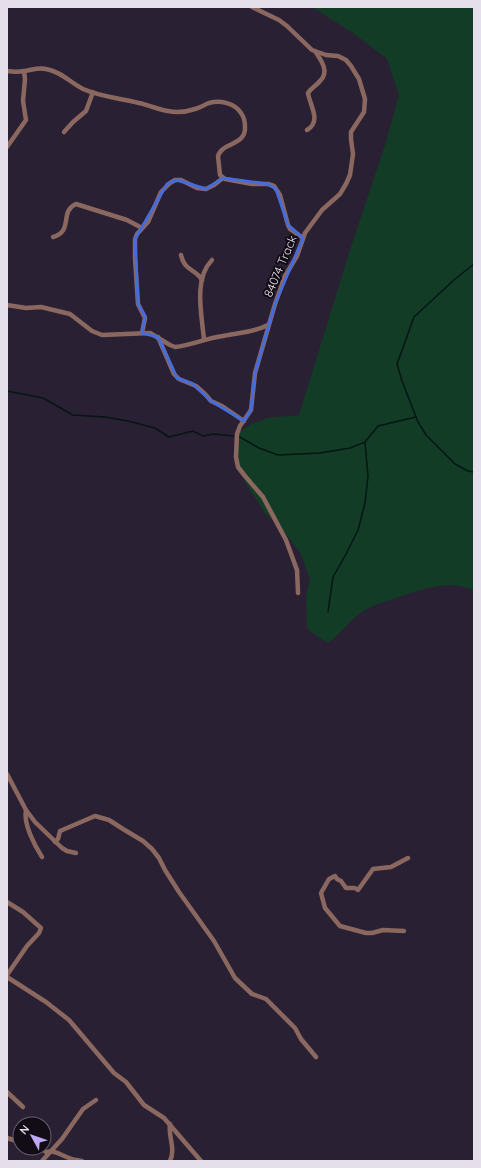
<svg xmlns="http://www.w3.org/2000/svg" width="481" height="1168" font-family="Quicksand,sans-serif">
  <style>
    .green { fill: #123c26 }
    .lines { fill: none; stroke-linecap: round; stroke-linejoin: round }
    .stream { stroke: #061516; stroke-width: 1.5 }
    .street { stroke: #8b685f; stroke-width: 4.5 }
    .marked { fill: none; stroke: #456bdc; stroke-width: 3; stroke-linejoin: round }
    .labels { text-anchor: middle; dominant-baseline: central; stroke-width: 4; stroke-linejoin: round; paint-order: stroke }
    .street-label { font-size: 12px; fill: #e5dfeb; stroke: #110c15 }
  </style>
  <rect width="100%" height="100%" fill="#2a2033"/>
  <path class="green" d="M312 7H474V591C449 578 421 590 396 598 385 602 372 605 362 612 349 620 341 634 328 643L312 633 307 628 306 597 310 580 301 554 279 525 271 519 265 513 248 487 244 480 245 476 236 457 237 434 251 424 267 418 299 415 350 250 385 145 399 95 387 59 353 33Z"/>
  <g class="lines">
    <g class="stream">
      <polyline points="474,264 455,279 414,317 397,364 402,381 418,422 426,435 455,464 468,471 474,472"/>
      <polyline points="7,391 43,398 73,415 105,417 128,421 155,428 169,437 193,431 203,436 213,434 234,436"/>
      <polyline points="238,436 259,448 278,455 320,453 350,448 365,442 378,426 416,417"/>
      <polyline points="328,612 333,577 346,554 358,530 365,503 368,476 365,443"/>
    </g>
    <g class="street">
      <polyline points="252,7 279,20 287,26 312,50 326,55 338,56 346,60 351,66 359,79 365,99 364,112 351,132 351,139 353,154 350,175 346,184 340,194 322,210 305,233 297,256 285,276 275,304 255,373 251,410 240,426 237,434 236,457 238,467 245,476 263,497 286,540 297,570 298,593"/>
      <path d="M7 71C13 72 19 72 25 71 32 70 39 67 46 69 60 71 71 83 83 89 101 97 120 98 139 103 149 105 158 110 168 111 177 113 186 112 195 109 199 108 204 105 209 103 220 100 235 103 241 113 244 117 245 122 245 127 246 146 222 142 218 156L220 175 225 179 252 184H268L274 186 280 195 288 225 290 229 303 238"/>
      <path d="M307 130C322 121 310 106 308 93 311 88 316 86 320 81 330 72 321 60 315 51"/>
      <polyline points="64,132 73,122 86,111 93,92"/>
      <polyline points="7,147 26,120 23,101 25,79 24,71"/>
      <path d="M53 237C74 231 59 211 76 204L127 220 142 228"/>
      <path d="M181 255C185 272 195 268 202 280"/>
      <path d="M7 305 26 308 41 307 70 314 92 331 102 335 150 333 170 345 175 347C192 345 207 338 223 336 241 332 252 333 268 325"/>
      <polyline points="142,333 145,318 138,304 135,258 135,239 137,234 148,222 161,192 170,183 175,180 181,180 197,188 206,189 214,185 223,178"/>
      <polyline points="158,337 174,374 179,379 196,386 205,394 211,401 222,406 244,421"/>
      <path d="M204 340C202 316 193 279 212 260"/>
      <polyline points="7,774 26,810 35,822 62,848 67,851 76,853"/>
      <path d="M26 810C23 824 35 846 42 857"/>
      <polyline points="55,842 58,839 60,831 95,816 109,820 123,829 143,841 152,849 159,858 165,870 179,892 214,941 235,978 252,994 266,999 295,1028 301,1039 316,1057"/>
      <polyline points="7,902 23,912 41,928 39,933 27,946 7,975"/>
      <polyline points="404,931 383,930 372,933 366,933 340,926 325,908 321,893 329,879 335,876 337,879 341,881 346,888 355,888 358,890 373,869 391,867 408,858"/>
      <polyline points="7,977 46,1002 69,1020 114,1073 126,1082 144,1105 164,1118 201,1161"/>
      <polyline points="7,1092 23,1107"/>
      <path d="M170 1124C168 1137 176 1149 170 1161"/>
      <polyline points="7,1138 20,1142"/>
      <path d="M40 1148 46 1152C55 1150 61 1155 69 1158 73 1160 77 1160 82 1161"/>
      <polyline points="42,1161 62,1139 83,1109 96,1100"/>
    </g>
  </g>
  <path class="marked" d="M223 178 268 184 276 189 288 225 303 238 275 304 255 373 251 410 244 421 211 401 193 384 177 378 158 337 142 333 145 316 138 304 135 239 167 184 177 180 206 189Z"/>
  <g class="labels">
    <g class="street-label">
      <text transform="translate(280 266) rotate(-67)">84074 Track</text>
    </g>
  </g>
  <rect width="481" height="1168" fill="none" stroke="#e5dfeb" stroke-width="16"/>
  <g transform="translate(32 1136) rotate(310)"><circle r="19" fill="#110c15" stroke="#66606b"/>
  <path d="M0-3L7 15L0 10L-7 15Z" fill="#bea9f5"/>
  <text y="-6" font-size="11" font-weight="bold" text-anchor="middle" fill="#e5dfeb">N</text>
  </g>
</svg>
